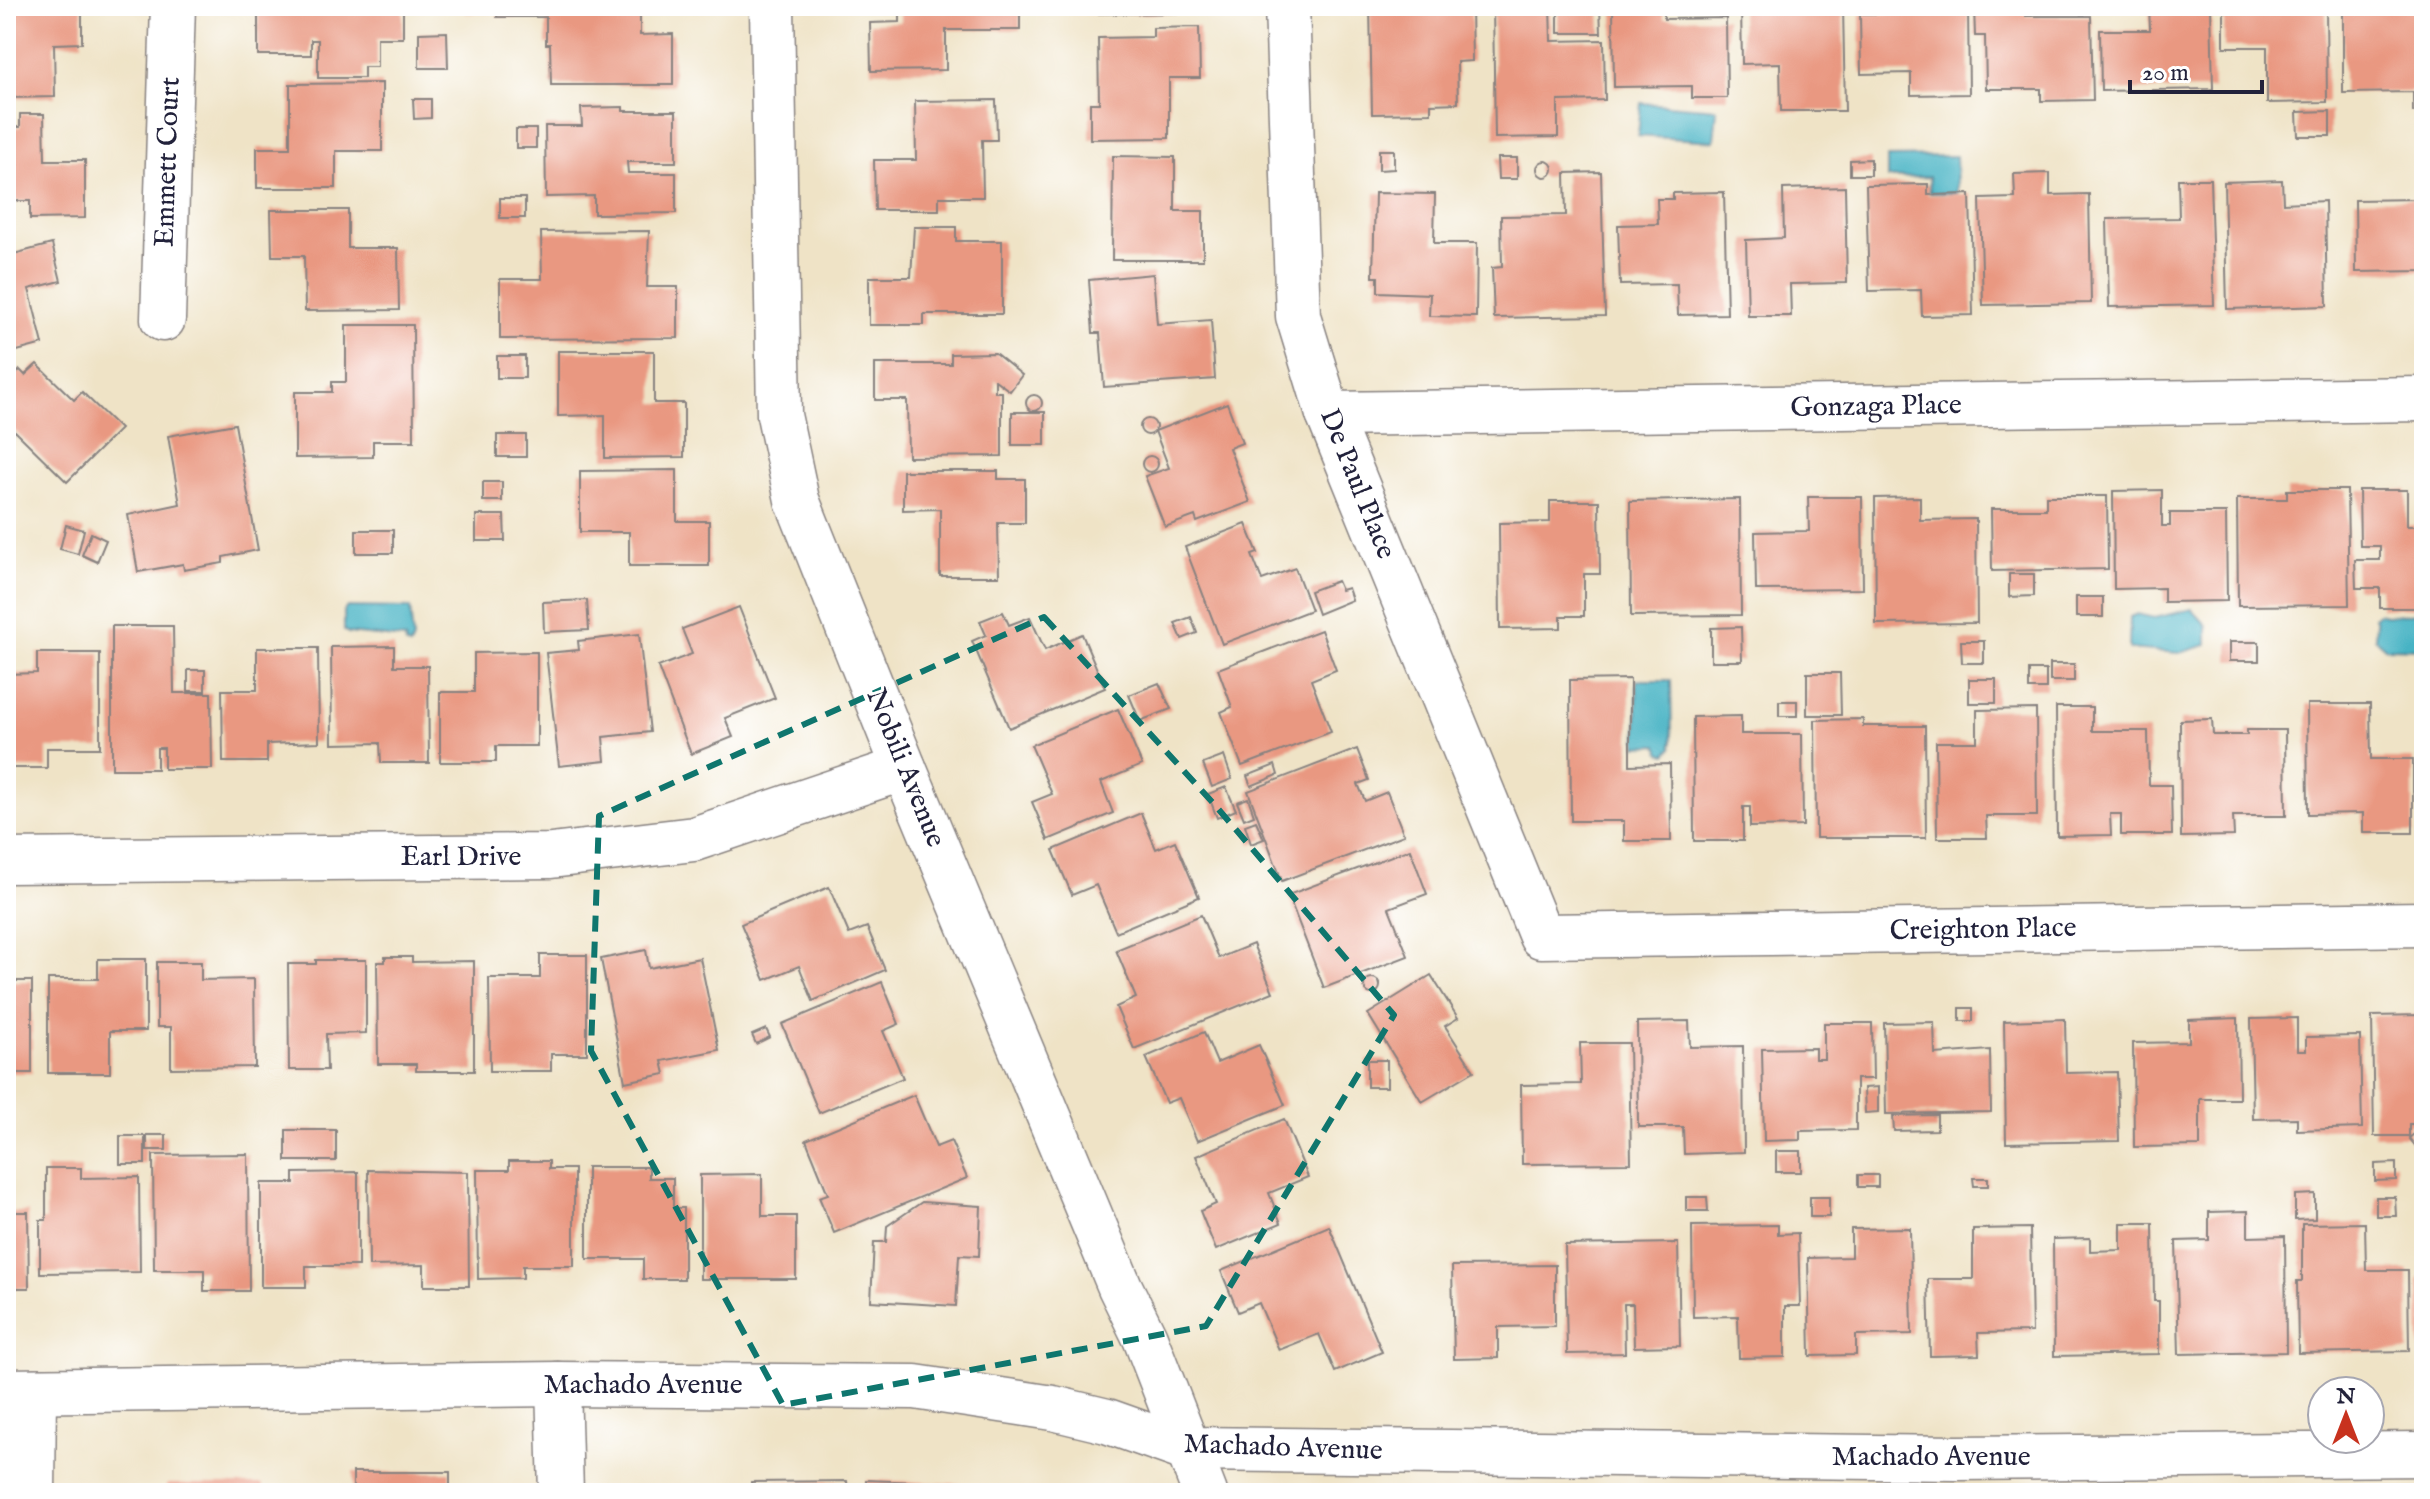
<svg xmlns="http://www.w3.org/2000/svg" width="2430" height="1499" font-family="'IM FELL English',serif">
  <style>
    .water { fill: #47b3c4; stroke: #346a80; stroke-width: 2 }
    .building { fill: #e99881 }
    .lines { fill: none; stroke-linecap: round; stroke-linejoin: round }
    .minor-casing { stroke: #888280; stroke-width: 47 }
    .minor { stroke: #fff; stroke-width: 44 }
    .marked { fill: none; stroke: #0f766e; stroke-width: 6; stroke-dasharray: 16 10; stroke-linejoin: round }
    .labels { text-anchor: middle; dominant-baseline: central; stroke-width: 6; stroke-linejoin: round; paint-order: stroke }
    .street-label { font-size: 28px; fill: #22223b; stroke: #fff }
  </style>
  <rect width="100%" height="100%" fill="#fff"/>
  <filter id="ink" filterUnits="userSpaceOnUse"><feTurbulence type="fractalNoise" baseFrequency=".0125" numOctaves="2"/><feDisplacementMap in="SourceGraphic" scale="16" xChannelSelector="R" yChannelSelector="G"/><feConvolveMatrix kernelMatrix="1 2 1 2 8 2 1 2 1" color-interpolation-filters="sRGB"/></filter>
  <filter id="wash" filterUnits="userSpaceOnUse"><feTurbulence type="fractalNoise" baseFrequency=".006" numOctaves="4" result="noise"/><feDisplacementMap in="SourceGraphic" scale="32" xChannelSelector="R" yChannelSelector="G"/><feGaussianBlur stdDeviation="1.8" result="paint"/><feColorMatrix in="noise" values="0 0 0 0 0 0 0 0 0 0 0 0 0 0 0 0 0 1.4 0 .05"/><feComposite in="paint" operator="in"/></filter>
  <g filter="url(#wash)">
    <rect width="100%" height="100%" fill="#efe3c6"/>
    <g class="water">
      <polygon points="1641,103 1717,109 1714,141 1638,136"/>
      <polygon points="1956,156 1957,193 1930,193 1929,177 1887,178 1887,157"/>
      <polygon points="347,607 410,608 413,639 410,646 406,645 405,639 348,633 344,630 344,611"/>
      <polygon points="2192,609 2207,626 2207,645 2179,653 2129,649 2130,617 2137,614 2154,618"/>
      <polygon points="2378,613 2385,615 2424,613 2424,649 2386,648 2375,638 2376,622 2374,617"/>
      <polygon points="1637,680 1671,680 1672,748 1667,754 1661,753 1658,745 1637,746"/>
    </g>
    <g id="blocks">
      <g class="building">
        <polygon points="6,6 82,6 82,43 54,44 55,97 6,98"/>
        <polygon points="258,6 403,6 403,38 377,38 377,67 364,67 364,78 318,78 318,40 311,40 311,55 258,55"/>
        <rect x="465" y="6" width="26" height="7"/>
        <polygon points="497,6 640,6 640,35 673,34 673,85 551,85 550,44 546,44 546,17 497,17"/>
        <polygon points="900,6 1020,6 1020,30 946,30 946,70 871,71 870,23 900,22"/>
        <polygon points="1072,6 1196,6 1196,13 1072,14"/>
        <polygon points="1370,6 1471,6 1472,61 1457,62 1458,103 1431,104 1431,113 1372,114"/>
        <polygon points="1493,6 1550,6 1551,41 1604,40 1605,100 1558,101 1558,137 1495,138"/>
        <polygon points="1558,6 1600,6 1601,33 1558,33"/>
        <polygon points="1613,6 1664,6 1664,19 1726,18 1727,98 1692,98 1692,86 1614,87"/>
        <polygon points="1741,6 1843,6 1845,111 1781,111 1780,63 1742,64"/>
        <polygon points="1918,6 1968,6 1969,94 1911,95 1911,73 1861,74 1860,14 1918,13"/>
        <polygon points="1974,6 2026,6 2026,16 2091,16 2093,100 2041,101 2041,89 1986,89 1985,36 1975,36"/>
        <polygon points="2149,6 2211,6 2213,89 2101,91 2100,30 2150,30"/>
        <polygon points="2224,6 2326,6 2327,102 2267,103 2267,47 2224,47"/>
        <polygon points="2405,6 2424,6 2424,112 2413,112 2413,92 2343,93 2343,10 2405,9"/>
        <polygon points="1199,27 1200,78 1169,78 1169,138 1090,139 1090,103 1099,103 1098,38 1153,37 1153,28"/>
        <polygon points="447,32 448,68 419,68 419,33"/>
        <polygon points="382,83 382,151 336,151 336,188 257,188 257,148 290,148 290,84"/>
        <polygon points="413,99 431,99 431,118 414,119"/>
        <polygon points="996,100 997,140 982,140 983,197 939,197 939,210 875,210 874,160 916,160 915,101"/>
        <polygon points="623,107 623,111 676,111 676,162 627,162 628,173 676,173 676,213 594,214 594,196 546,197 545,126 582,126 581,108"/>
        <polygon points="2330,111 2330,136 2298,136 2297,112"/>
        <polygon points="20,114 44,114 45,160 85,160 85,218 30,219 30,201 6,201 6,127 20,127"/>
        <rect x="516" y="129" width="20" height="19"/>
        <polygon points="1379,150 1394,150 1394,169 1379,170"/>
        <polygon points="1113,156 1175,157 1175,211 1203,211 1203,260 1112,260"/>
        <polygon points="1497,158 1517,158 1517,179 1498,179"/>
        <polygon points="1871,159 1871,175 1850,175 1850,160"/>
        <circle cx="1545" cy="169" r="8"/>
        <polygon points="1601,172 1605,316 1494,318 1492,268 1502,267 1501,216 1566,215 1565,173"/>
        <polygon points="2050,173 2050,195 2089,194 2091,303 1983,305 1980,199 2015,198 2014,174"/>
        <polygon points="2178,179 2210,179 2214,305 2109,307 2107,219 2179,218"/>
        <polygon points="2282,180 2283,203 2325,201 2327,306 2227,309 2224,182"/>
        <polygon points="1928,184 1928,195 1970,194 1973,315 1922,316 1921,290 1869,291 1866,185"/>
        <polygon points="1845,187 1847,283 1790,284 1791,316 1748,316 1746,240 1784,238 1783,189"/>
        <polygon points="2420,188 2424,188 2424,271 2356,272 2355,200 2420,199"/>
        <polygon points="1724,192 1727,314 1678,315 1677,284 1620,285 1618,225 1658,224 1657,199 1673,199 1673,193"/>
        <polygon points="1375,193 1435,194 1434,243 1477,243 1476,317 1429,316 1430,294 1378,292 1378,277 1373,277"/>
        <rect x="500" y="198" width="25" height="20"/>
        <polygon points="271,210 348,210 348,248 398,248 399,310 305,311 304,256 272,256"/>
        <polygon points="914,227 956,227 956,241 1002,241 1002,314 924,314 924,325 869,325 869,277 911,277"/>
        <polygon points="649,231 647,287 678,287 678,338 500,339 500,279 542,279 541,232"/>
        <polygon points="52,244 61,281 29,289 43,344 6,354 6,256"/>
        <polygon points="1153,274 1157,324 1211,320 1215,379 1104,387 1100,333 1093,333 1089,280"/>
        <polygon points="346,325 413,325 414,441 373,441 373,457 295,458 295,392 332,392 332,382 346,382"/>
        <polygon points="558,351 654,351 654,403 684,403 684,457 605,458 605,415 558,416"/>
        <polygon points="995,353 1022,375 1010,391 995,380 995,392 1002,392 1002,456 908,457 907,400 875,400 875,364 951,364 951,354"/>
        <rect x="497" y="356" width="28" height="22"/>
        <polygon points="37,364 74,400 82,392 120,429 67,482 15,431 6,441 6,373 12,378 20,370 25,375"/>
        <circle cx="1034" cy="403" r="8"/>
        <polygon points="1227,403 1242,443 1229,448 1250,502 1197,522 1195,516 1165,527 1145,476 1169,468 1155,431"/>
        <rect x="1012" y="412" width="33" height="33"/>
        <circle cx="1148" cy="427" r="8"/>
        <polygon points="235,424 258,550 223,557 223,563 184,570 183,564 138,572 128,515 180,504 168,436"/>
        <rect x="497" y="435" width="29" height="22"/>
        <circle cx="1150" cy="464" r="8"/>
        <polygon points="677,470 677,521 709,521 709,566 629,566 629,532 580,532 580,471"/>
        <polygon points="903,471 998,471 998,479 1025,479 1025,523 998,523 999,576 940,576 940,509 903,510"/>
        <rect x="483" y="482" width="19" height="19"/>
        <polygon points="2162,490 2162,526 2170,526 2170,513 2226,513 2227,601 2164,602 2164,588 2114,589 2113,491"/>
        <polygon points="2287,490 2347,490 2349,605 2238,606 2237,499 2287,499"/>
        <polygon points="2359,490 2407,490 2407,526 2417,526 2417,520 2424,520 2424,608 2380,608 2380,588 2356,588 2355,560 2380,560 2380,546 2360,546"/>
        <polygon points="2046,496 2107,496 2108,569 1992,571 1991,509 2046,509"/>
        <polygon points="1808,497 1862,497 1863,589 1756,590 1755,532 1809,531"/>
        <polygon points="1920,497 1920,520 1976,519 1977,623 1876,624 1875,498"/>
        <polygon points="1740,499 1741,615 1631,616 1630,501"/>
        <polygon points="1550,501 1599,501 1600,574 1584,574 1584,616 1561,616 1561,628 1500,629 1499,523 1550,522"/>
        <polygon points="476,515 504,515 505,541 476,541"/>
        <polygon points="1246,524 1258,553 1252,555 1262,580 1295,568 1311,610 1222,644 1185,547"/>
        <polygon points="66,525 84,530 78,554 60,549"/>
        <rect x="356" y="530" width="37" height="23"/>
        <polygon points="91,533 106,540 97,562 82,555"/>
        <polygon points="2009,574 2034,574 2034,596 2009,597"/>
        <polygon points="1337,581 1341,590 1348,588 1352,600 1318,614 1310,591"/>
        <rect x="2076" y="597" width="27" height="20"/>
        <polygon points="587,600 589,630 544,632 543,602"/>
        <polygon points="739,607 775,698 725,718 733,737 691,754 658,667 692,654 682,629"/>
        <polygon points="1003,612 1009,625 1030,617 1045,650 1082,634 1105,688 1009,728 972,641 986,635 980,621"/>
        <polygon points="1191,617 1197,633 1182,639 1175,623"/>
        <polygon points="112,626 173,626 174,693 211,693 212,769 164,769 164,748 157,748 157,769 112,769"/>
        <polygon points="1741,627 1742,661 1711,661 1711,628"/>
        <polygon points="1321,630 1336,670 1311,680 1331,732 1242,766 1221,712 1232,707 1218,669"/>
        <polygon points="639,634 650,732 603,737 605,761 559,766 546,653 579,650 578,641"/>
        <polygon points="1961,641 1984,641 1984,663 1962,663"/>
        <rect x="2229" y="642" width="30" height="19"/>
        <polygon points="394,646 394,666 428,666 429,763 381,763 380,743 332,744 331,647"/>
        <polygon points="257,648 318,648 319,742 267,744 267,762 223,762 222,690 257,690"/>
        <polygon points="537,652 537,746 496,746 496,762 440,762 440,692 474,692 474,653"/>
        <polygon points="37,653 100,653 100,748 47,748 47,768 6,768 6,674 37,673"/>
        <rect x="2050" y="664" width="24" height="17"/>
        <rect x="188" y="670" width="17" height="21"/>
        <rect x="2029" y="670" width="17" height="19"/>
        <polygon points="1807,673 1840,673 1841,715 1807,715"/>
        <polygon points="1630,679 1630,765 1670,764 1671,841 1624,841 1624,821 1571,821 1570,680"/>
        <rect x="1969" y="679" width="27" height="24"/>
        <polygon points="1159,683 1171,709 1140,721 1129,695"/>
        <rect x="1779" y="701" width="18" height="15"/>
        <polygon points="2307,704 2370,704 2371,759 2413,759 2413,833 2363,833 2363,813 2308,814"/>
        <polygon points="2056,707 2092,707 2092,731 2148,731 2149,785 2171,785 2172,835 2121,835 2121,814 2110,814 2111,835 2057,836"/>
        <polygon points="1118,709 1142,765 1101,782 1113,813 1048,840 1032,802 1052,794 1031,745"/>
        <polygon points="2036,709 2037,816 1986,816 1987,838 1937,838 1936,742 1977,742 1977,710"/>
        <polygon points="1741,716 1741,734 1802,734 1803,826 1750,827 1750,807 1743,807 1743,841 1694,841 1693,717"/>
        <polygon points="1863,719 1863,726 1925,726 1926,838 1816,838 1815,720"/>
        <polygon points="2212,719 2213,735 2247,735 2247,730 2285,730 2286,816 2233,816 2234,836 2181,837 2180,720"/>
        <polygon points="1357,749 1369,780 1358,784 1365,801 1387,792 1404,835 1282,881 1248,791"/>
        <polygon points="1224,756 1232,779 1212,787 1203,764"/>
        <polygon points="1275,765 1278,775 1251,786 1247,776"/>
        <polygon points="1226,787 1236,810 1217,818 1208,794"/>
        <polygon points="1248,798 1254,815 1244,819 1237,802"/>
        <polygon points="1141,813 1156,849 1175,841 1199,897 1116,932 1096,885 1072,895 1053,850"/>
        <polygon points="1256,821 1264,839 1251,844 1245,825"/>
        <polygon points="1410,849 1427,894 1389,908 1408,956 1324,988 1288,895"/>
        <polygon points="829,887 849,934 867,927 885,970 813,1001 799,966 765,980 741,924"/>
        <polygon points="1201,915 1219,958 1253,944 1273,992 1134,1049 1116,1007 1136,998 1116,950"/>
        <polygon points="646,950 649,968 700,958 719,1050 662,1061 665,1074 625,1082 601,959"/>
        <polygon points="540,955 587,955 587,1054 551,1054 551,1071 490,1071 489,978 540,978"/>
        <polygon points="385,957 412,957 412,962 474,961 474,1071 416,1071 416,1064 378,1064 377,962 385,962"/>
        <polygon points="98,959 146,959 146,1031 110,1031 110,1073 48,1073 48,979 98,979"/>
        <polygon points="316,960 366,960 366,1033 326,1034 327,1070 289,1070 288,964 316,964"/>
        <polygon points="157,962 201,962 201,980 254,979 255,1067 171,1068 171,1027 157,1027"/>
        <polygon points="1431,975 1458,1018 1445,1026 1474,1071 1422,1102 1368,1014"/>
        <circle cx="1372" cy="986" r="8"/>
        <rect x="6" y="981" width="26" height="92"/>
        <polygon points="882,982 899,1024 883,1031 903,1078 819,1113 782,1024"/>
        <rect x="1960" y="1008" width="13" height="13"/>
        <polygon points="2422,1015 2424,1124 2409,1124 2409,1136 2374,1136 2372,1016"/>
        <polygon points="2238,1018 2239,1099 2200,1099 2200,1146 2134,1147 2133,1043 2189,1042 2189,1020"/>
        <polygon points="2297,1018 2297,1051 2306,1051 2306,1037 2360,1036 2362,1128 2297,1130 2297,1118 2253,1119 2251,1019"/>
        <polygon points="2065,1019 2066,1073 2117,1072 2119,1141 2006,1143 2004,1021"/>
        <polygon points="1689,1021 1690,1047 1743,1046 1744,1152 1684,1154 1683,1127 1638,1127 1637,1022"/>
        <polygon points="1934,1022 1935,1054 1990,1050 1991,1112 1886,1114 1884,1023"/>
        <polygon points="1824,1023 1872,1023 1873,1079 1856,1079 1856,1130 1800,1131 1800,1140 1764,1141 1762,1049 1815,1048 1815,1059 1824,1059"/>
        <polygon points="766,1029 770,1037 756,1044 752,1035"/>
        <polygon points="1204,1032 1217,1063 1259,1045 1285,1105 1197,1141 1179,1098 1166,1103 1146,1057"/>
        <polygon points="1580,1043 1629,1043 1631,1163 1522,1164 1521,1085 1581,1084"/>
        <rect x="1367" y="1060" width="20" height="27"/>
        <polygon points="1878,1087 1878,1112 1865,1113 1864,1088"/>
        <polygon points="914,1095 936,1147 951,1141 967,1178 834,1233 819,1197 828,1194 806,1140"/>
        <polygon points="1937,1115 1937,1130 1894,1131 1893,1116"/>
        <polygon points="1284,1119 1308,1177 1269,1193 1281,1223 1216,1250 1200,1211 1216,1204 1196,1156"/>
        <rect x="286" y="1130" width="50" height="31"/>
        <polygon points="2417,1132 2424,1141 2424,1151 2421,1153 2409,1138"/>
        <rect x="147" y="1135" width="19" height="15"/>
        <rect x="120" y="1136" width="25" height="28"/>
        <rect x="1776" y="1151" width="25" height="21"/>
        <polygon points="248,1154 249,1291 204,1291 204,1270 154,1270 153,1155"/>
        <polygon points="509,1161 549,1161 549,1169 574,1169 574,1266 523,1266 523,1278 478,1279 477,1170 509,1170"/>
        <polygon points="2396,1163 2396,1180 2375,1181 2375,1164"/>
        <polygon points="587,1167 649,1167 649,1178 673,1178 673,1208 684,1208 684,1279 643,1279 643,1259 587,1259"/>
        <polygon points="46,1168 81,1168 81,1178 139,1177 140,1272 40,1273 40,1220 46,1220"/>
        <polygon points="368,1170 468,1172 469,1286 424,1286 424,1265 369,1266"/>
        <polygon points="358,1172 358,1266 306,1266 306,1287 261,1287 261,1183 294,1183 294,1173"/>
        <polygon points="762,1174 762,1216 796,1216 796,1279 700,1279 700,1175"/>
        <rect x="1858" y="1175" width="20" height="12"/>
        <polygon points="1973,1178 1988,1178 1988,1186 1974,1186"/>
        <polygon points="2315,1194 2315,1219 2295,1220 2295,1195"/>
        <polygon points="1686,1197 1707,1197 1708,1211 1686,1211"/>
        <rect x="1810" y="1197" width="19" height="20"/>
        <polygon points="2376,1197 2395,1197 2396,1216 2376,1216"/>
        <polygon points="922,1202 981,1206 979,1256 959,1255 956,1306 871,1301 874,1242 886,1242 887,1226"/>
        <polygon points="2248,1211 2248,1237 2285,1236 2286,1352 2179,1354 2176,1241 2209,1240 2209,1212"/>
        <polygon points="6,1212 28,1212 29,1288 6,1288"/>
        <polygon points="2121,1223 2153,1223 2154,1301 2159,1301 2159,1354 2054,1356 2053,1239 2090,1238 2090,1251 2121,1250"/>
        <polygon points="2365,1223 2366,1270 2408,1270 2409,1351 2298,1353 2297,1281 2302,1281 2302,1224"/>
        <polygon points="1778,1225 1778,1234 1798,1233 1800,1306 1785,1306 1785,1357 1739,1358 1738,1316 1693,1317 1692,1226"/>
        <polygon points="1329,1226 1382,1352 1335,1372 1319,1334 1279,1350 1259,1303 1238,1312 1221,1271"/>
        <polygon points="1910,1228 1912,1334 1856,1335 1856,1355 1810,1356 1808,1258 1851,1257 1851,1229"/>
        <polygon points="2030,1228 2032,1332 1978,1333 1979,1355 1930,1356 1928,1279 1973,1279 1973,1229"/>
        <polygon points="1678,1243 1680,1346 1634,1347 1633,1304 1624,1304 1625,1353 1567,1354 1565,1245"/>
        <polygon points="1555,1265 1555,1326 1498,1327 1498,1358 1454,1359 1452,1266"/>
        <polygon points="2419,1278 2424,1278 2424,1352 2420,1352"/>
        <rect x="353" y="1472" width="97" height="21"/>
        <polygon points="866,1480 967,1484 967,1493 866,1493"/>
        <polygon points="847,1481 848,1493 751,1493 751,1482"/>
        <rect x="167" y="1484" width="96" height="9"/>
        <rect x="692" y="1486" width="47" height="7"/>
      </g>
    </g>
  </g>
  <g filter="url(#ink)">
    <use href="#blocks" fill-opacity="0" stroke="#888280" stroke-width="2"/>
    <g class="lines">
      <g class="minor-casing">
        <g id="minor">
          <polyline points="772,6 779,415 797,500 904,768 1120,1287 1145,1338 1205,1493"/>
          <polyline points="1287,6 1298,316 1328,414 1541,936 2424,924"/>
          <polyline points="163,319 173,6"/>
          <polyline points="1328,414 2424,399"/>
          <polyline points="6,861 551,856 694,839 904,768"/>
          <polyline points="558,1384 561,1493"/>
          <polyline points="6,1391 558,1384 915,1387 1053,1408 1107,1421 1186,1449 1957,1458 2424,1454"/>
          <polyline points="33,1493 34,1391"/>
        </g>
      </g>
      <use href="#minor" class="minor"/>
    </g>
  </g>
  <path class="marked" d="M1044 617 1214 804 1394 1015 1206 1326 783 1405 591 1051 599 816Z"/>
  <g class="labels">
    <g class="street-label">
      <text transform="translate(168 162) rotate(-88)">Emmett Court</text>
      <text transform="translate(1876 407) rotate(-1)">Gonzaga Place</text>
      <text transform="translate(1357 484) rotate(68)">De Paul Place</text>
      <text transform="translate(905 768) rotate(68)">Nobili Avenue</text>
      <text x="461" y="857">Earl Drive</text>
      <text transform="translate(1983 930) rotate(-1)">Creighton Place</text>
      <text x="643" y="1385">Machado Avenue</text>
      <text transform="translate(1283 1448) rotate(2)">Machado Avenue</text>
      <text x="1931" y="1457">Machado Avenue</text>
    </g>
  </g>
  <rect width="2430" height="1499" fill="none" stroke="#fff" stroke-width="32"/>
  <g transform="translate(2346 1415)"><circle r="38" fill="#ffffff" stroke="#a7a7b1" stroke-width="2"/>
  <path d="M0-6L14 30L0 20L-14 30Z" fill="#c8321e"/>
  <text y="-12" font-size="22" font-weight="bold" text-anchor="middle" fill="#22223b">N</text>
  </g>
  <path d="M2130 80v12h132v-12" fill="none" stroke="#22223b" stroke-width="4"/>
  <text x="2142" y="80" font-size="24" fill="#22223b" stroke="#ffffff" stroke-width="6" paint-order="stroke">20 m</text>
</svg>
